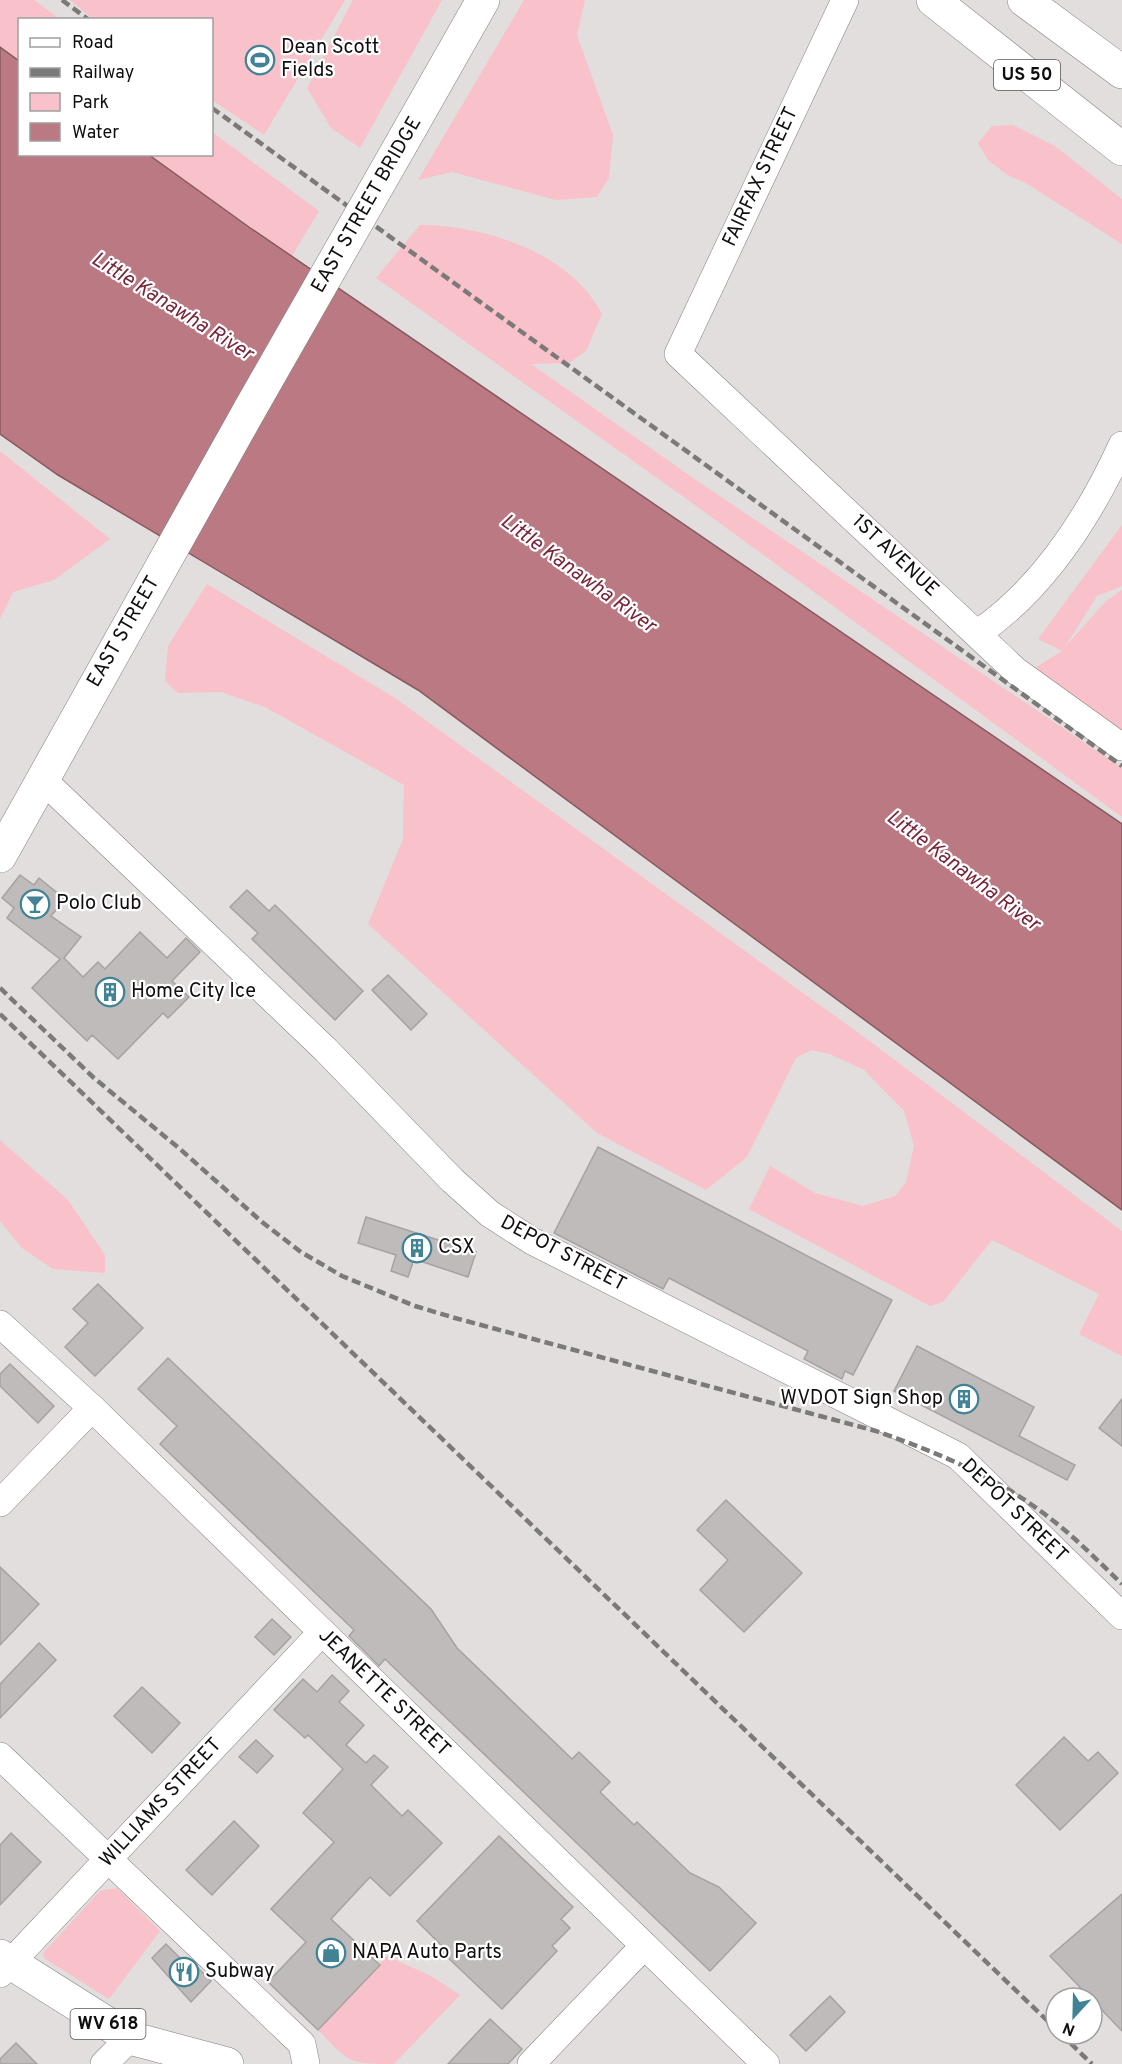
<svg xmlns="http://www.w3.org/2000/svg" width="1122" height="2064" font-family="Overpass,sans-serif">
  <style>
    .green { fill: #f9c1c9 }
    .water { fill: #bb7983; stroke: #885960; stroke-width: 1.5 }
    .building { fill: #bfbbbb; stroke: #a6a2a2; stroke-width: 1.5 }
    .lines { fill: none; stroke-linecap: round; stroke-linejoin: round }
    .minor-casing { stroke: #837f80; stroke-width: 28 }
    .major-casing { stroke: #837f80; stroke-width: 34 }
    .highway-casing { stroke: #837f80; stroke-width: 34 }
    .minor { stroke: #fff; stroke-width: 27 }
    .major { stroke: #fff; stroke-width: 33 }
    .highway { stroke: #fff; stroke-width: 33 }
    .rail { stroke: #7c7979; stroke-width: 4.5; stroke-dasharray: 9 4.5; stroke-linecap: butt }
    .major-bridge-casing { stroke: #837f80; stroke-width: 34; stroke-linecap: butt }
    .major-bridge { stroke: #fff; stroke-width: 33 }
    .labels { text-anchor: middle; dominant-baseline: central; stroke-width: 4.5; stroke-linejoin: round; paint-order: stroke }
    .shield { fill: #fff; stroke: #585656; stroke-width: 1.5 }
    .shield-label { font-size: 18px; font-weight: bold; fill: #100e0e }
    .poi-label { font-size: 20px; fill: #100e0e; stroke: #fff; text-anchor: start }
    .street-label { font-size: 20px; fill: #100e0e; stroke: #fff }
    .water-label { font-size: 21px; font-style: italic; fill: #78273a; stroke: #fff }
  </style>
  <rect width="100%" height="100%" fill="#e2dede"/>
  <g class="green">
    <polygon points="0,0 34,0 60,19 20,20 19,61 0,47"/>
    <polygon points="70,0 345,0 264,135 212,100 212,20 93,19"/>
    <polygon points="353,0 442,0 360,148 331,128 307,88"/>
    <polygon points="524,0 585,0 577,35 613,135 609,178 597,197 556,200 452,172 418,180"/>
    <polygon points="1013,125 1055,146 1122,199 1122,244 1027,184 1006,174 988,160 978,143 992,126"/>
    <polygon points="212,132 319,211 292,256 149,155 212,154"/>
    <path d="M420 225C485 225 571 253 602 314L586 351 569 363 531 364 696 480 1122 768V817L688 500 376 278Z"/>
    <polygon points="0,451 110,539 54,580 13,592 0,619"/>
    <polygon points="1122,525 1122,586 1097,596 1065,647 1106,601 1122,590 1122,735 1033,669 1062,651 1038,639"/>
    <polygon points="207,584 395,698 871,1042 1122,1231 1122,1356 1079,1334 1099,1294 992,1240 943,1302 930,1306 749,1209 770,1166 815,1193 863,1206 895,1196 906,1182 914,1146 904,1111 864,1070 830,1054 812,1050 796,1058 747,1157 706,1190 597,1133 368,924 403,839 404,785 265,707 221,692 178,693 165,681 168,646"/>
    <polygon points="0,1140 68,1200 105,1255 105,1273 53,1269 22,1248 0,1221"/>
    <polygon points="117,1888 160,1931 109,1999 44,1958 43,1953 100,1891"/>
    <path d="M387 1956 431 1976 460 1995 394 2064C348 2064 350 2063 318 2030Z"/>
  </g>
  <polygon class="water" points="0,47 19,61 20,154 149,155 249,227 1122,824 1122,1210 418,690 58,475 0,434"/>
  <g class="building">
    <polygon points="20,875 34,885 39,878 65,899 51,916 81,937 64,958 83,977 98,962 105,969 140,932 167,958 186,938 200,952 172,981 189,997 168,1018 163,1013 118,1059 92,1035 87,1041 32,988 60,959 7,918 14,908 2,898"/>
    <polygon points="247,890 269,911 275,905 363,991 335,1020 252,939 258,933 230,907"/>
    <polygon points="388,975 427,1014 411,1030 372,990"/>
    <polygon points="598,1147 892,1300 853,1375 845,1371 842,1379 804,1359 808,1351 669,1278 663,1289 554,1233"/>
    <polygon points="366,1217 476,1252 468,1277 414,1259 408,1277 391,1271 396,1255 358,1243"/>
    <polygon points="98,1284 143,1328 95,1376 65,1347 88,1323 73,1309"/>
    <polygon points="917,1346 1034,1407 1019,1436 1075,1465 1067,1480 894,1391"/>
    <polygon points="168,1358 431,1609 457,1648 572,1759 579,1752 610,1782 600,1792 634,1825 637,1822 690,1873 719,1887 756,1923 710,1971 385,1659 379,1666 349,1636 354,1630 160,1444 177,1426 138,1389"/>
    <polygon points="10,1364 54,1406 38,1423 0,1386 0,1374"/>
    <polygon points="1122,1399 1122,1446 1099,1428"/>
    <polygon points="726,1500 802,1573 744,1632 700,1590 728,1560 697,1530"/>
    <polygon points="0,1567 39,1604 0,1645"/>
    <polygon points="272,1619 291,1637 274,1655 255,1637"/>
    <polygon points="39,1643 56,1660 0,1718 0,1684"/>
    <polygon points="332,1675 349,1691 339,1702 364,1725 346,1745 366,1763 374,1755 388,1767 371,1785 402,1816 408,1810 442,1843 390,1896 370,1877 331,1919 380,1965 318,2030 268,1982 306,1942 271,1909 334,1842 303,1813 343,1769 308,1735 305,1738 274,1710 303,1679 317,1692"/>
    <polygon points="142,1687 180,1723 152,1753 114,1716"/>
    <polygon points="1064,1737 1088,1761 1098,1752 1118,1773 1060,1830 1016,1785"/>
    <polygon points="256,1740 273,1756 257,1773 239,1757"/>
    <polygon points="234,1821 259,1846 212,1895 186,1870"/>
    <polygon points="11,1833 41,1862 0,1905 0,1845"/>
    <polygon points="499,1836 573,1907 561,1919 570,1928 552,1946 557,1951 502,2009 442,1952 445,1949 417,1921"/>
    <polygon points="1122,1894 1122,2031 1050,1956"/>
    <polygon points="166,1944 187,1965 191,1961 211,1981 191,2002 152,1958"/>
    <polygon points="830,1996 845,2012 806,2051 790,2035"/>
    <polygon points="490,2019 522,2049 508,2064 448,2064"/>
    <polygon points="16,2043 37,2064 0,2064 0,2059"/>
  </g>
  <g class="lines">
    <g class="minor-casing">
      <g id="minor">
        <polyline points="845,0 678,354 1016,671 1122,747"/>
        <path d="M978 633C1044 588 1089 517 1122 445"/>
        <polyline points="42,779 326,1050 452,1180 490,1214 532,1241 958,1456 1122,1616"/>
        <polyline points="0,1324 92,1408 766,2064"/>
        <polyline points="0,1503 92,1408"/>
        <polyline points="0,1756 302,2044 306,2064"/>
        <polyline points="0,1974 322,1632"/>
        <polyline points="104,2064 130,2038"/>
        <polyline points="531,2064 644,1946"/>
      </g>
    </g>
    <g class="major-casing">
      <g id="major">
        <polyline points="403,141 483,0"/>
        <polyline points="0,856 250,409"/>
        <polyline points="0,1956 130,2038 227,2064"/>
      </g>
    </g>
    <g class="highway-casing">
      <g id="highway">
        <polyline points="933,0 1122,149"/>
        <polyline points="1024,0 1122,72"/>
      </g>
    </g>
    <use href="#minor" class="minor"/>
    <use href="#major" class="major"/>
    <use href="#highway" class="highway"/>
    <g class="rail">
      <polyline points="62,0 89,20"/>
      <polyline points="212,108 1122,766"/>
      <path d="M0 988 94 1078 180 1149 262 1222 301 1252 342 1276 415 1306 455 1318 876 1431C939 1453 999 1478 1051 1519 1077 1539 1099 1562 1122 1584"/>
      <polyline points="0,1014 1056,2029"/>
      <polyline points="1061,2034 1092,2064"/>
    </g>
    <g class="major-bridge-casing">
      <polyline id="major-bridge" points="250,409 403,141"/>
    </g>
    <use href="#major-bridge" class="major-bridge"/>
  </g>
  <defs>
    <g id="stadium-ring" transform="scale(1.5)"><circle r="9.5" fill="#fff" stroke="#418295" stroke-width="1.5"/><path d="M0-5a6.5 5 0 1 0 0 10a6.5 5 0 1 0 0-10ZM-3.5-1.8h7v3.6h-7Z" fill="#418295"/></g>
    <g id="bar-ring" transform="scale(1.5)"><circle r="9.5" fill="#fff" stroke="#418295" stroke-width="1.5"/><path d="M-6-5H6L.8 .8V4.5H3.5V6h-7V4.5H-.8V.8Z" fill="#418295"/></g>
    <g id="building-ring" transform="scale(1.5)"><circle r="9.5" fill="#fff" stroke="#418295" stroke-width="1.5"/><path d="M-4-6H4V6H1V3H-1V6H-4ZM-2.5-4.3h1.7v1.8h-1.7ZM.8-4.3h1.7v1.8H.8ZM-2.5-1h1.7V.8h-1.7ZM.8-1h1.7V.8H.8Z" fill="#418295"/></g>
    <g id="shop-ring" transform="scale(1.5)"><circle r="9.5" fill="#fff" stroke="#418295" stroke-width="1.5"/><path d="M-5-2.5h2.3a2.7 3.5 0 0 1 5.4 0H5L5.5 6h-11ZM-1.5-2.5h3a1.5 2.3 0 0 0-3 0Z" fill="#418295"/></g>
    <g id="restaurant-ring" transform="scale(1.5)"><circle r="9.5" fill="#fff" stroke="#418295" stroke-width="1.5"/><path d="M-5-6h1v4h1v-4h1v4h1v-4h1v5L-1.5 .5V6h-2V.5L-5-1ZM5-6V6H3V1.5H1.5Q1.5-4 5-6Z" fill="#418295"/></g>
  </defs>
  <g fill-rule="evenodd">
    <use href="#stadium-ring" x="260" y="60"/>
    <use href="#bar-ring" x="35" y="904"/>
    <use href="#building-ring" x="110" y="992"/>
    <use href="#building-ring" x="417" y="1248"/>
    <use href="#building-ring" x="964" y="1399"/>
    <use href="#shop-ring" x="331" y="1953"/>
    <use href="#restaurant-ring" x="184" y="1972"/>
  </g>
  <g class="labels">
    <g class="shield">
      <rect x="994" y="60" width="66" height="30" rx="4.5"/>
      <rect x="70.5" y="2009" width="75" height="30" rx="4.5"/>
    </g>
    <g class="shield-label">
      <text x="1027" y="75">US 50</text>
      <text x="108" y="2024">WV 618</text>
    </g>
    <g class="poi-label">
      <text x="281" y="48">Dean Scott<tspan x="281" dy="23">Fields</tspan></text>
      <text x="56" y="904">Polo Club</text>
      <text x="131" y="992">Home City Ice</text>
      <text x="438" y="1248">CSX</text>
      <text x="943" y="1399" text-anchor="end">WVDOT Sign Shop</text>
      <text x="352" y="1953">NAPA Auto Parts</text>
      <text x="205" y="1972">Subway</text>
    </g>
    <g class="street-label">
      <text transform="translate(761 177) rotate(-65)">FAIRFAX STREET</text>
      <text transform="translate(367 205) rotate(-60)">EAST STREET BRIDGE</text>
      <text transform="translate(895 556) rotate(43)">1ST AVENUE</text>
      <text transform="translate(124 632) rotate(-60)">EAST STREET</text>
      <text transform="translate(563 1254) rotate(28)">DEPOT STREET</text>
      <text transform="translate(1014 1511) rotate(44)">DEPOT STREET</text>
      <text transform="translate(384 1693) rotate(44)">JEANETTE STREET</text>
      <text transform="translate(161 1803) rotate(-47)">WILLIAMS STREET</text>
    </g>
    <g class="water-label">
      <text transform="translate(172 307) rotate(32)">Little Kanawha River</text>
      <text transform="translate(578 574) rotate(36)">Little Kanawha River</text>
      <text transform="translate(963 871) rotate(37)">Little Kanawha River</text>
    </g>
  </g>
  <rect x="18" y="18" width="195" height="138" fill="#ffffff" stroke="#9f9f9f" stroke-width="1.5"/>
  <rect x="30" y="38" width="30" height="9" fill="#ffffff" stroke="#9f9f9f" stroke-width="1.5"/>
  <text x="72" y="48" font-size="18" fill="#100e0e">Road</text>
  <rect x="30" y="68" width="30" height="9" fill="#7c7979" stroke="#9f9f9f" stroke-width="1.5"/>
  <text x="72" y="78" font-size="18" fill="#100e0e">Railway</text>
  <rect x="30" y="93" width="30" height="18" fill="#f9c1c9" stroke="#9f9f9f" stroke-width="1.5"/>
  <text x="72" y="108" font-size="18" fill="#100e0e">Park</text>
  <rect x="30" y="123" width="30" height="18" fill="#bb7983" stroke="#9f9f9f" stroke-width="1.5"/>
  <text x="72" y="138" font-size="18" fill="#100e0e">Water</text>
  <g transform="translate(1074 2016) rotate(202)"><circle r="28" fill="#ffffff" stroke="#9f9f9f" stroke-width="1.5"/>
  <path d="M0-4.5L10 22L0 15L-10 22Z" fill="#418295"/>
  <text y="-9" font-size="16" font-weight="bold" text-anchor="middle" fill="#100e0e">N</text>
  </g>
</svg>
